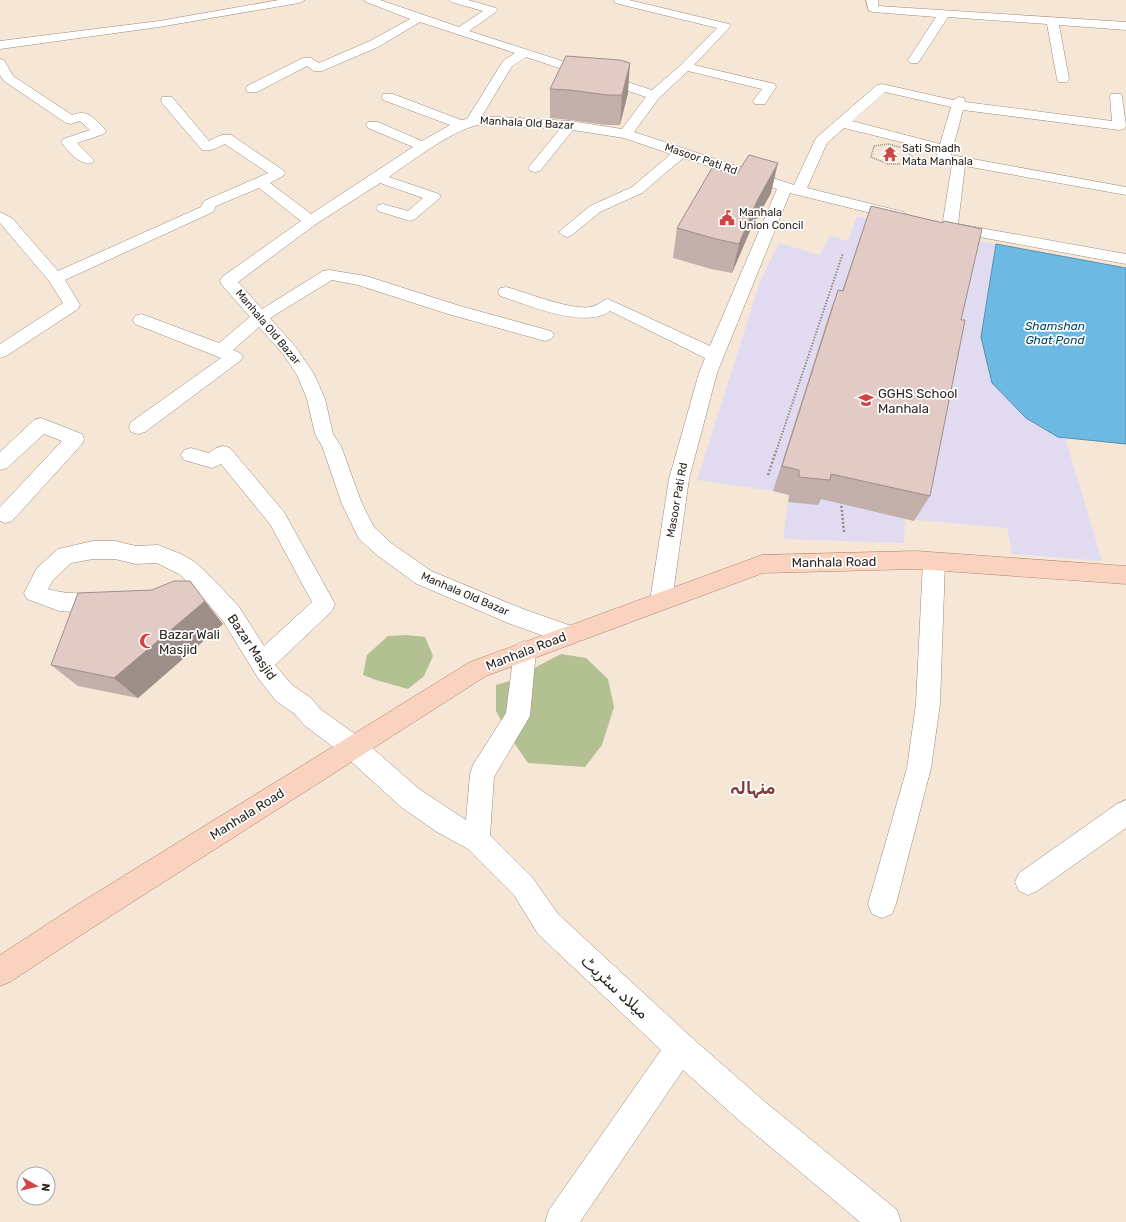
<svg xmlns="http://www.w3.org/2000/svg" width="1126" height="1222" font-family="Rubik,'Noto Sans Arabic',sans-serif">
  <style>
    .education { fill: #e1dbf1 }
    .green { fill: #b2c092 }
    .water { fill: #6cbae3; stroke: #598ea9 }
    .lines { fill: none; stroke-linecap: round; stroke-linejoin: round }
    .street-casing { stroke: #9a8b7c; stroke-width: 1 }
    .primary-casing { stroke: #af836c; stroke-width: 1 }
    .path-far2 { stroke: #968b80; stroke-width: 1.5; stroke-dasharray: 1 1; stroke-linecap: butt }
    .path-far1 { stroke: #968b80; stroke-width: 2; stroke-dasharray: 1.5 1.5; stroke-linecap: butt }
    .path { stroke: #968b80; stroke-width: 2.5; stroke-dasharray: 2 2; stroke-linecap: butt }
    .street { fill: #fff; fill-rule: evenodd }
    .primary { fill: #f9d3bf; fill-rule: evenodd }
    .wall { fill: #c2afa9 }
    .shaded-wall { fill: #9e8e89 }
    .building { fill: #e2cbc4; stroke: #9e8e89 }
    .labels { text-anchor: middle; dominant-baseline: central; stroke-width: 3.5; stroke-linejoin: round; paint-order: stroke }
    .far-street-label { font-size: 11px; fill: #2d2721; stroke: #fff }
    .far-poi-label { font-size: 11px; fill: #2d2721; stroke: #fff; text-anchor: start }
    .far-water-label { font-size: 12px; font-style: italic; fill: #034863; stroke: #fff }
    .poi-label { font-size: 13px; fill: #2d2721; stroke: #fff; text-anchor: start }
    .street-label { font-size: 13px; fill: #2d2721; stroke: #fff }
    .near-street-label { font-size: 16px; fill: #2d2721; stroke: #fff }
    .district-label { font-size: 17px; font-weight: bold; fill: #853d3a; stroke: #fff }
  </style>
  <rect width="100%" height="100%" fill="#f6e6d6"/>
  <polygon class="education" points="857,216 996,244 981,337 1058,437 1065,437 1102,561 1012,554 1007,528 905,519 904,543 783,539 789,495 773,491 697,480 760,282 779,243 820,255 830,236 848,241"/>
  <g class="green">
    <polygon points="407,635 425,637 433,656 424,676 408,689 376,680 363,675 367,655 388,636"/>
    <polygon points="561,654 586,658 608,679 614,707 602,745 585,767 528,763 510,737 496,711 496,685 521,678 538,666"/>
  </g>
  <polygon class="water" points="996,244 1126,268 1126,444 1058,437 1026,418 992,383 981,337"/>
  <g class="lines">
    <g class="street-casing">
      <g id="street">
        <polygon points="279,0 305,0 299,3 159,27 0,49 0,41 159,21"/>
        <path d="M364 0H380L459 27 483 11 451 2 449 0H468L496 8 498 10 496 12 469 31 652 90 682 64 717 28 615 3 614 0H629L729 24 731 26 729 28 694 65 775 84 776 87 765 104H755L753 101 762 89 688 71 659 98 634 132 794 185 816 138 877 85 882 84 953 100 959 97 964 98 965 102 1112 121 1110 97 1111 94H1121L1122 97 1126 126 1124 129 1119 130 963 110 951 155 1126 187V195L965 166 958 224 1126 254V264L947 231 942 227 952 164 938 161 936 158 938 151 844 128 827 143 807 188 904 212 907 215 904 218 899 220 790 193 717 373 689 479 672 601 669 608 661 610 653 608 650 601 669 479 699 373 705 358 610 311C585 330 526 304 500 296L498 292 500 288 506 287C526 292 576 313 594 306 600 304 602 300 608 299L710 346 777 189 683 158 642 193 600 212 572 235 567 237 562 235 559 232 562 229 590 206 632 187 671 154 624 138 573 130 540 171 535 172 530 171 528 168 560 129 482 124C462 128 447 138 429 149 416 158 402 167 389 177L439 194 441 197 415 219 410 221 378 211 376 208 378 205 383 204 408 211 423 198 380 183 316 224 238 282 262 309 323 271 329 270 366 276 460 306 551 331 554 335 551 339 545 341 448 314 358 285 332 280 270 318 295 346 314 374 325 399 333 434 341 446 362 504 374 527 391 543 431 571 523 609 577 628 580 635 577 642 569 645 508 623 415 583 377 555 359 539 342 504 322 446 315 434 307 399 297 375 283 354 259 327 233 350 240 353 243 357 240 361 145 432 138 434 131 432 129 427 131 422 221 358 135 324 133 320 135 316 141 314 147 316 219 343 250 317 222 285 220 281 222 277 301 221 259 188 216 206 213 212 65 280 80 305 78 309 6 356 0 358V344L63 303 49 281 0 223V212L12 218 58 271 201 207 204 201 268 173 225 144C218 147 211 152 202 150L162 103 161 100 162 97H172L209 141C216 137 223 133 231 135L283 170 285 173 283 176 270 183 311 214 413 147 368 128 366 125 368 122H378L422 141 450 125 383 100 382 97 383 94H393L461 120 467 119 503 61 515 53 420 22 378 47 322 71H314L307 66 257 92H247L246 89 247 86 303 58H311L319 63 370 41 410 19 366 2ZM526 57 646 97 622 129 570 121 482 116 512 66ZM885 92 951 107 940 144 852 121Z"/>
        <polygon points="866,0 878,0 878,6 1126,22 1126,30 1059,25 1069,79 1067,82 1059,82 1057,79 1047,24 948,17 918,63 910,63 908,60 936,17 873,12 869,11"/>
        <path d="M0 59 4 60 13 76 72 115C88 109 93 118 104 128L106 131 104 134 77 143 94 160 92 163C80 166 68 151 61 142L63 139 90 130 80 121 71 124 66 123 4 81 0 75Z"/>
        <polygon points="41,418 82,434 84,439 82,444 12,521 5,523 0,521 0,507 62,441 44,434 7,468 0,470 0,452 34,420"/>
        <path d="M223 446 230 448 284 512 335 604 332 611 275 665 292 685 311 698 320 709 362 739 419 789 466 820 470 774 473 765 506 713 514 651 517 644 525 641 533 644 536 651 530 716 494 777 490 835 532 877 558 914 691 1037 764 1101 897 1210 901 1222H860L742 1123 683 1070 580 1222H545L549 1210 661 1050 538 934 514 895 468 849 437 832 401 807 344 755 304 725 295 714 276 701 258 678 223 621 204 599 170 612 162 610 159 603 162 596 191 585 179 574 157 563 136 564 115 559H93L71 563 53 580 48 589C69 596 91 591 112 598L115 605 112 612 104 614 59 611 27 599 24 593 37 568 58 549 93 541H115L136 546 158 545 181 554 195 562 216 582 239 607 264 646 312 602 270 524 221 464 212 468 184 460 181 455 184 450 191 448 209 453 216 448Z"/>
        <polygon points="934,553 941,556 945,562 940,704 931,768 896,904 892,914 882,918 872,914 868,904 907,768 916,704 923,562 927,556"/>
        <polygon points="1126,800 1126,828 1037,891 1028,895 1019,891 1015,882 1019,873 1117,804"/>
      </g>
    </g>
    <g class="primary-casing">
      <polygon id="primary" points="916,551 1126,566 1126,584 916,569 763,573 486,676 95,926 10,982 0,986 0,955 75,906 470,662 762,555"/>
    </g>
    <polygon class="path-far2" points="888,144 904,148 912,157 907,164 888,164 871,157 874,146"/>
    <polyline class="path-far1" points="776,452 843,253"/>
    <g class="path">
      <polyline points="768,475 776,451"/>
      <polyline points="841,502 844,532"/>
    </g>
    <use href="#street" class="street"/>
    <use href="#primary" class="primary"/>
  </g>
  <g class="wall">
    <polygon points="550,89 628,93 620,125 606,125 570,120 550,118"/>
    <polygon points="771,193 750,231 732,273 711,269 673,258 677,228"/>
    <polygon points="871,206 943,223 944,221 961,320 930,496 914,521 821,499 818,505 788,502 789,495 773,491 828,318 838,290 842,291"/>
    <polygon points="223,624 138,698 78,686 51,665"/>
  </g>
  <g class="shaded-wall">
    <polygon points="630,63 628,93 620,125 622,95"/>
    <polygon points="778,163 771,193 750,231 732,273 739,244 757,201"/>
    <polygon points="205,601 223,624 138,698 114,678"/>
  </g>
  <g class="building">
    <polygon points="566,56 620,60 630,63 622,95 607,95 570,90 550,89"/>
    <polygon points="749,155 778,163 757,201 739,244 716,239 677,228 712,168 736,175"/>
    <polygon points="871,206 943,223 944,221 982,229 961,320 965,320 930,496 831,474 830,480 799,477 799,470 782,466 838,290 843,291"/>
    <polygon points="174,581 190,581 205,601 114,678 51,665 78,593 152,590"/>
  </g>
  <defs>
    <g id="temple-bare" transform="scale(1.2)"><path d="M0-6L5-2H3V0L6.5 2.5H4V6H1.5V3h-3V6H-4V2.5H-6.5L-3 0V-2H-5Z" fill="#d24344" stroke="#fff" stroke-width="2.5" paint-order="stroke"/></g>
    <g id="civic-bare" transform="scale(1.2)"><path d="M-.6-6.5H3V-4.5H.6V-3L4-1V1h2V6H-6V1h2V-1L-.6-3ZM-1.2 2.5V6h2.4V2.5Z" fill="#d24344" stroke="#fff" stroke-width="2.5" paint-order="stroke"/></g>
    <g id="school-bare" transform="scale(1.2)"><path d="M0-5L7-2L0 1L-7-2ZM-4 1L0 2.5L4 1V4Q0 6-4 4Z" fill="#d24344" stroke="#fff" stroke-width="2.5" paint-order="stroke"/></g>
    <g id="mosque-bare" transform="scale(1.2)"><path d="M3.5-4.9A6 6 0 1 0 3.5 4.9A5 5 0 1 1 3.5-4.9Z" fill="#d24344" stroke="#fff" stroke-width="2.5" paint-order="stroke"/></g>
  </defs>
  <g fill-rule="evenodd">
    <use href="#temple-bare" x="890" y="154"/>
    <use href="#civic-bare" x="727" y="218"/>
    <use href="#school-bare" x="866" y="400"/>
    <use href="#mosque-bare" x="147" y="641"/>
  </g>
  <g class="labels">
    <g class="far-street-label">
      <text transform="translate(527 123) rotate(3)">Manhala Old Bazar</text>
      <text transform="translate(701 159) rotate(19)">Masoor Pati Rd</text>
      <text transform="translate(268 327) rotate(50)">Manhala Old Bazar</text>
      <text transform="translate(677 500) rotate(-80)">Masoor Pati Rd</text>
      <text transform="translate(465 594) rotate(23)">Manhala Old Bazar</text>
    </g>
    <g class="far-poi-label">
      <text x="902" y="148">Sati Smadh<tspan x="902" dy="13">Mata Manhala</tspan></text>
      <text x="739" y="212">Manhala<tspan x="739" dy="13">Union Concil</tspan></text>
    </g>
    <g class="far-water-label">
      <text x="1055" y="326">Shamshan<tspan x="1055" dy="14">Ghat Pond</tspan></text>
    </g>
    <g class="poi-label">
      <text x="878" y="393">GGHS School<tspan x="878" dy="15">Manhala</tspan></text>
      <text x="159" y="634">Bazar Wali<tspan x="159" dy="15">Masjid</tspan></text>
    </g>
    <g class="street-label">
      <text transform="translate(834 562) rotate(-1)">Manhala Road</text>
      <text transform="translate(252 647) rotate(56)">Bazar Masjid</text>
      <text transform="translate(526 651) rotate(-21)">Manhala Road</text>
      <text transform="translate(247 814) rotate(-32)">Manhala Road</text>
    </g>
    <g class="near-street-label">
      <text transform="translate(615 987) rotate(43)">میلاد سٹریٹ</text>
    </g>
    <g class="district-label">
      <text x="753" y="788">منہالہ</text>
    </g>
  </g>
  <g transform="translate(36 1186) rotate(98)"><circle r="19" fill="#ffffff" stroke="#aba9a6"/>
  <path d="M0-3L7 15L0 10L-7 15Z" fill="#d24344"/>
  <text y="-6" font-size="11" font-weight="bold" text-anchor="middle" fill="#2d2721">N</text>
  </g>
</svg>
